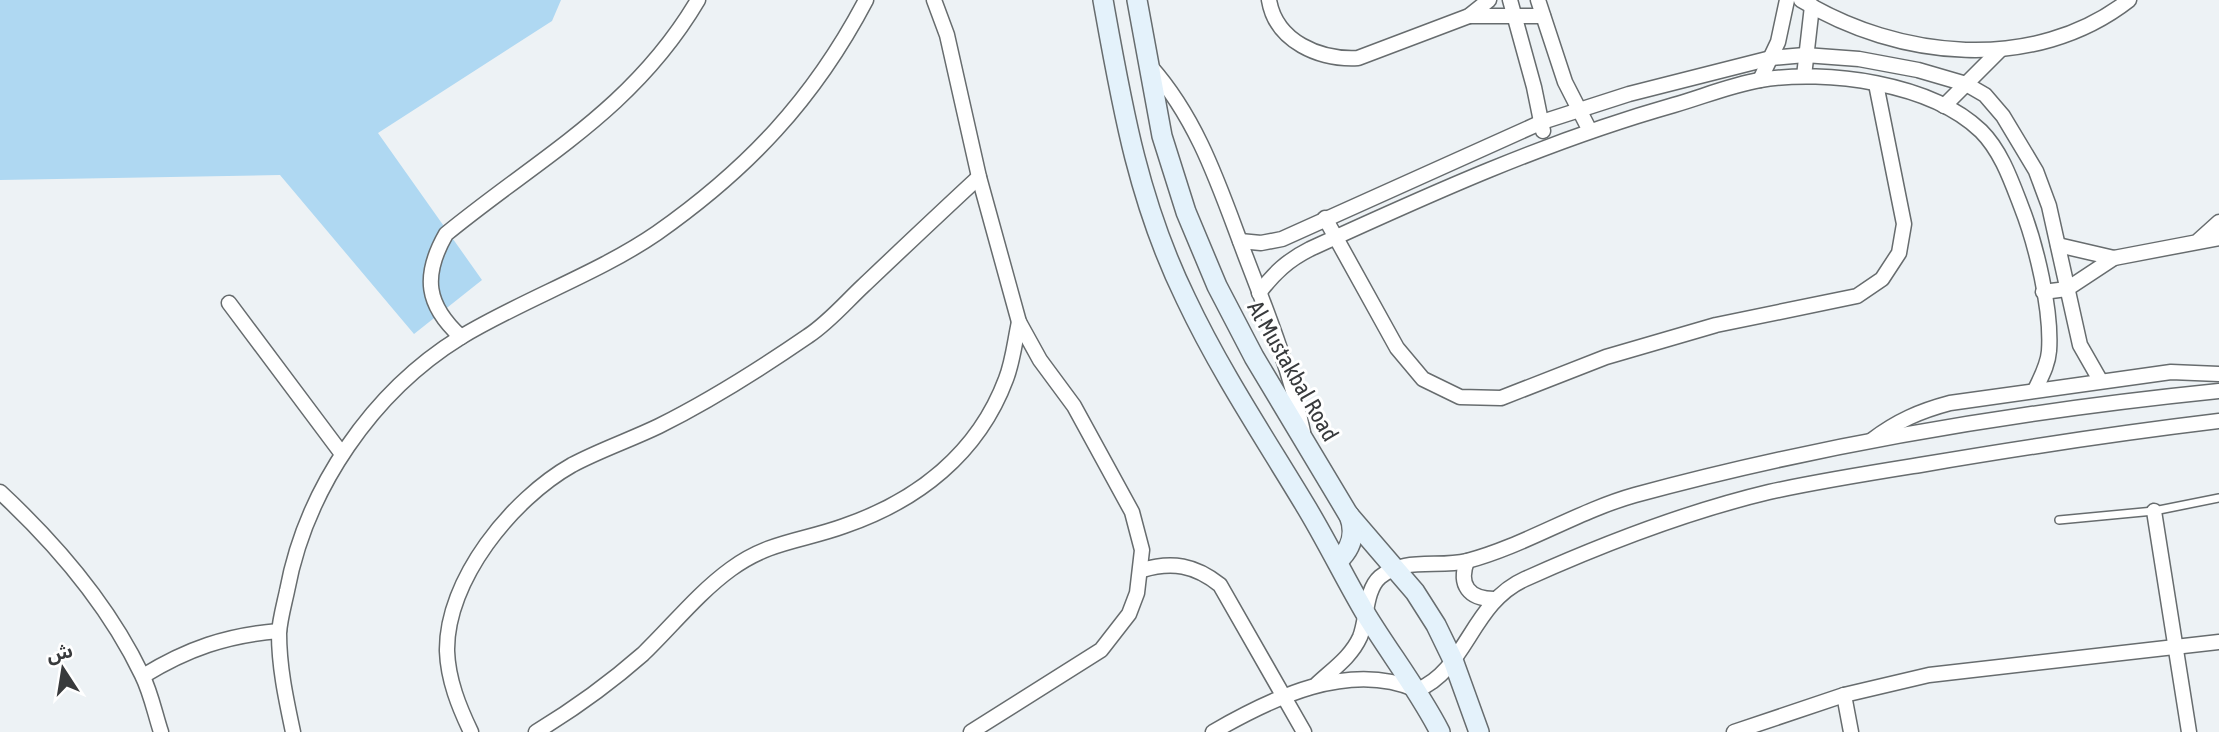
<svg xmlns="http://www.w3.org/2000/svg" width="2219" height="732" font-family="'Asap Condensed','Noto Sans Arabic',sans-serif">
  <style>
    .green { fill: #afd8f2 }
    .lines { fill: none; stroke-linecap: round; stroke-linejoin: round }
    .lane-casing { stroke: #676c6e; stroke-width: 10 }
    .street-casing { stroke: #676c6e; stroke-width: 17 }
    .secondary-casing { stroke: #676c6e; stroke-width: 22 }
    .lane { stroke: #fff; stroke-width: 7 }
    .street { stroke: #fff; stroke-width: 14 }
    .secondary { stroke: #e4f2fb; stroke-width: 19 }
    .labels { text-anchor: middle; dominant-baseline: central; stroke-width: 6; stroke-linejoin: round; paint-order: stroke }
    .street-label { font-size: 23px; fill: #383a3c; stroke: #fff }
  </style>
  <rect width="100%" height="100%" fill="#edf2f5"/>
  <polygon class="green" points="0,0 561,0 552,21 378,133 482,280 414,334 280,175 0,180"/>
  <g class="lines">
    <g class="lane-casing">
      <polyline id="lane" points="2059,520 2154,511 2219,498"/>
    </g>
    <g class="street-casing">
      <g id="street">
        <polyline points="934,0 947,35 979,177 1019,322 1040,360 1074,406 1132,512 1142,550 1137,593 1129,614 1101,650 971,732"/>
        <path d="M1269 0C1276 42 1320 60 1358 58L1469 16 1489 0"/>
        <polyline points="1510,0 1534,87 1543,131"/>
        <polyline points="1538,0 1565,82 1590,131"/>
        <path d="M1801 0C1898 59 2034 74 2129 0"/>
        <polyline points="1469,16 1543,16"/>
        <path d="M1150 66C1200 122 1221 192 1247 260 1269 317 1291 373 1303 432"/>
        <polyline points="1804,76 1812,6"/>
        <polyline points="1760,80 1778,42 1787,0"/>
        <polyline points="1944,106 2000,50"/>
        <polyline points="1325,218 1397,348 1423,379 1460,397 1501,398 1606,357 1716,325 1857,296 1882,279 1899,253 1904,224 1876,84"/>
        <polyline points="2199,240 2219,222"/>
        <polyline points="1240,241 1261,243 1282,239 1542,122 1629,94 1771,58 1805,55 1859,59 1918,70 1966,84 1985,95 2003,116 2036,171 2049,206 2080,345 2100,380"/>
        <polyline points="2058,245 2114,258"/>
        <polyline points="2043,292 2067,289 2114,258 2219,238"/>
        <path d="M1259 293C1274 273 1288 260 1310 249 1430 194 1547 141 1674 105 1702 97 1731 85 1760 80 1827 69 1931 83 1981 131 2001 151 2011 180 2021 206 2036 244 2052 310 2049 351 2048 365 2041 377 2035 390"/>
        <polyline points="229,303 342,454"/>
        <path d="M461 337C426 305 422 276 446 234 540 157 633 110 698 0"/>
        <path d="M1872 440C1897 421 1920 411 1950 403L2171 372 2219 374"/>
        <path d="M0 492C56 544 109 606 142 675 151 693 155 714 161 732"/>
        <polyline points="2154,511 2189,732"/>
        <path d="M1467 561C1458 585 1469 599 1494 599"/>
        <path d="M1142 570C1172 561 1195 565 1220 585L1304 732"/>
        <path d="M143 676C187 649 227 635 279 631"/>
        <path d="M1317 684C1333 669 1351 657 1360 637 1367 620 1365 590 1380 577 1403 557 1439 568 1467 561 1524 546 1578 511 1635 495 1826 443 2022 411 2219 391"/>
        <polyline points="1844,695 1851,732"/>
        <path d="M293 732C286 699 279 667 279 633 280 619 284 605 287 591 306 489 372 392 461 337 522 300 599 273 657 233 748 169 814 99 866 0"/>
        <path d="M471 732C459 707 448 680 447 651 446 580 512 499 572 465 600 450 630 440 659 426 711 400 760 369 808 336 828 323 845 303 863 286 901 250 940 213 979 177"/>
        <path d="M536 732C574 709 610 683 643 654 672 626 698 593 731 569 769 541 803 541 844 526 917 501 978 454 1006 379 1013 361 1015 340 1019 322"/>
        <path d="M1213 732C1272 698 1349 660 1417 690 1467 670 1471 603 1525 579 1603 544 1685 512 1769 492 1819 481 1870 473 1920 465 2020 448 2119 433 2219 421"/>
        <polyline points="1734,732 1844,695 1929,675 2219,642"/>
      </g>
    </g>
    <g class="secondary-casing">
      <g id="secondary">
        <path d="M1103 0C1122 106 1138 201 1186 299 1220 371 1264 437 1305 505 1327 541 1345 579 1367 616 1391 655 1419 691 1440 732"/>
        <polyline points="1137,0 1162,136 1186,212 1217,286 1254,357 1348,514 1415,592 1436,625 1453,660 1479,732"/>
        <path d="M1338 561C1352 548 1356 533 1349 515"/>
      </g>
    </g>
    <use href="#lane" class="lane"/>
    <use href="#street" class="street"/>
    <use href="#secondary" class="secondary"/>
  </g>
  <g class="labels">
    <g class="street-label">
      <text transform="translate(1293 371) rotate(60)">Al Mustakbal Road</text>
    </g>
  </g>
  <g transform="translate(63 669) rotate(348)" stroke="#ffffff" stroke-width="5" paint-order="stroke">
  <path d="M0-5L12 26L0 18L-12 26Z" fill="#383a3c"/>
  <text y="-10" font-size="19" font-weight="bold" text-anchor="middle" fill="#383a3c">ش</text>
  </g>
</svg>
